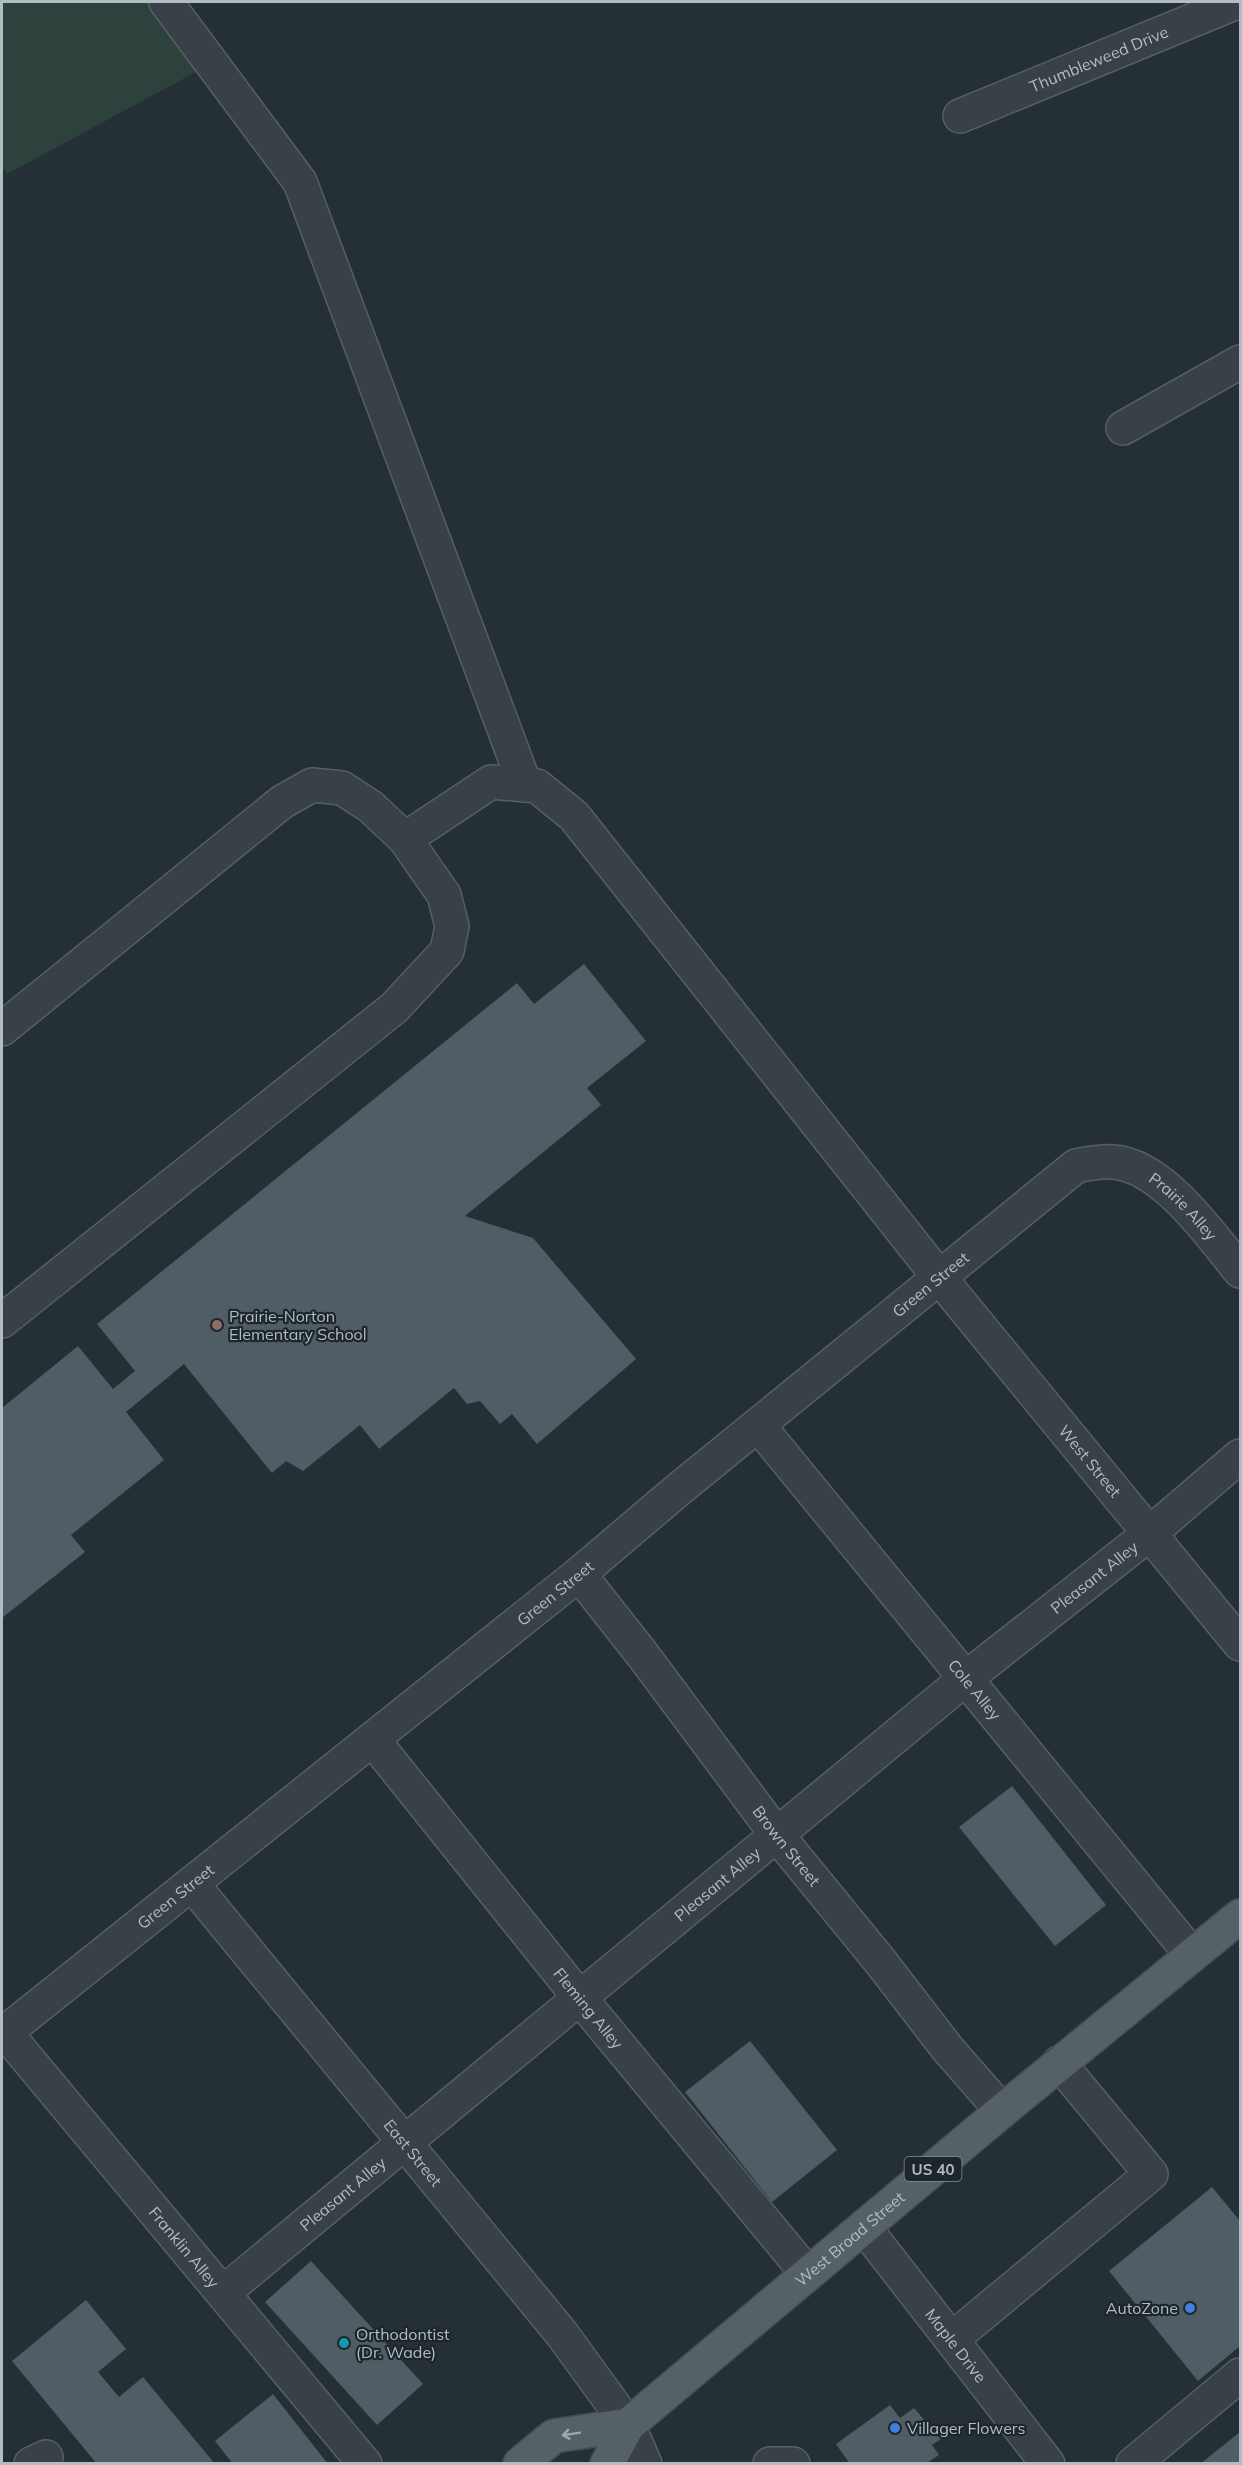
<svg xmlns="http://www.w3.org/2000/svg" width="1242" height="2465" font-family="Mulish,sans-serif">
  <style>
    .green { fill: #2e423d }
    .building { fill: #505d65 }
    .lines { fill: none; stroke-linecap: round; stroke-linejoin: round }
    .minor-casing { stroke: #555f65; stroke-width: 36 }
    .major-casing { stroke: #434d53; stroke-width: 36 }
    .minor { stroke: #374147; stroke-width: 33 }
    .major { stroke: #556067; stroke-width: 33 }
    .oneway { stroke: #9faab1 }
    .education-dot { fill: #8d6e63; stroke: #1d262c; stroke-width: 2 }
    .shop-dot { fill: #3f7fe0; stroke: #1d262c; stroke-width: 2 }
    .culture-dot { fill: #0f9aa8; stroke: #1d262c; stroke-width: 2 }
    .labels { text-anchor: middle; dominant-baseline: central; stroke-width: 4.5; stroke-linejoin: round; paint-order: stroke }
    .shield { fill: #1d262c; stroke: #858f96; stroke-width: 1.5 }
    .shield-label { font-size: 15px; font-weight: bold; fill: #b2bcc3 }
    .street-label { font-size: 16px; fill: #b2bcc3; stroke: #1d262c }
    .poi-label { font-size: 16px; fill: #b2bcc3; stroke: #1d262c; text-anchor: start }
  </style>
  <rect width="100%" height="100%" fill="#243036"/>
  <polygon class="green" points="2,2 167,2 196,72 7,174 2,166"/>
  <g class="building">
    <polygon points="584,964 646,1041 587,1088 601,1105 465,1216 533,1238 636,1359 537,1444 512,1414 500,1424 480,1401 467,1404 454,1388 379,1449 360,1425 303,1471 286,1461 272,1473 184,1364 126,1412 164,1460 71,1535 85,1552 2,1618 2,1408 78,1346 113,1389 135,1371 97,1324 517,983 534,1004"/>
    <polygon points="1012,1786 1106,1905 1055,1946 959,1827"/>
    <polygon points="750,2041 837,2150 772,2202 685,2092"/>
    <polygon points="1212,2187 1240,2221 1240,2346 1198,2381 1109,2271"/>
    <polygon points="311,2261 423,2384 377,2425 265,2302"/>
    <polygon points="86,2300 126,2349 98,2372 119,2397 143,2377 215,2464 97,2464 12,2361"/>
    <polygon points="273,2394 328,2464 233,2464 215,2441"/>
    <polygon points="890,2405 900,2418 914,2408 941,2439 932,2445 939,2455 925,2464 850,2464 836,2444"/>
    <polygon points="1240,2432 1240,2464 1200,2464"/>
  </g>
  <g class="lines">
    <g class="minor-casing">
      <g id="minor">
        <polyline points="166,2 300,182 525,785"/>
        <path id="s1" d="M960 116 1237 2"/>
        <polyline points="1123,428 1240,362"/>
        <path id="s2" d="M405 839 491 782 537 786 574 816 939 1277 1240 1644"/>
        <polyline points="2,1029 282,802 312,785 342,788 371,807 405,839 444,895 452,926 447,951 394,1008 2,1321"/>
        <path id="s3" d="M758 1425 1192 1955"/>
        <path id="s4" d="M579 1574 642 1654 777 1835 880 1961 947 2048 1002 2111"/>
        <path id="s5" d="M373 1740 579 1997 807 2273"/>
        <path id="s6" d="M192 1884 562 2334 628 2425 645 2464"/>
        <path id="s7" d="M5 2032 365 2464"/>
        <path id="s8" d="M2 2035 579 1574 679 1489 1076 1166C1087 1164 1101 1161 1113 1162 1162 1165 1211 1235 1240 1271"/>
        <path id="s9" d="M864 2227 1048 2464"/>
        <path id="s10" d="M224 2292 965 1679 1149 1534 1240 1456"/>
        <polyline points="952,2339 1151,2174 1059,2063"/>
        <polyline points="31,2464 46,2457"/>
        <polyline points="770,2464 793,2464"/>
        <polyline points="1133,2464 1240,2375"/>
      </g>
    </g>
    <g class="major-casing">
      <g id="major">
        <polyline points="520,2464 554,2436 628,2425"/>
        <path id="s11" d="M607 2464 628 2425 1002 2111 1240 1916"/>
      </g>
    </g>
    <use href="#minor" class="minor"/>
    <use href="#major" class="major"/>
  </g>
  <defs><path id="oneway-shaft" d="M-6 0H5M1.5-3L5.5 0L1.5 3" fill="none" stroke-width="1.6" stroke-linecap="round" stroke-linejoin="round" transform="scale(1.5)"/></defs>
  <use class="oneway" href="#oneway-shaft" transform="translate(571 2434) rotate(171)"/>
  <circle class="education-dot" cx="217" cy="1325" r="6"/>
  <g class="shop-dot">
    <circle cx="1190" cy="2308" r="6"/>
    <circle cx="895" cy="2428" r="6"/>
  </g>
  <circle class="culture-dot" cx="344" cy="2343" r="6"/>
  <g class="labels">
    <rect class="shield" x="904.5" y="2157" width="57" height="24" rx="4.5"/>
    <g class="shield-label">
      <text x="933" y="2169">US 40</text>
    </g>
    <g class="street-label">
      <text stroke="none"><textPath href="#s1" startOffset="150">Thumbleweed Drive</textPath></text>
      <text stroke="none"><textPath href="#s8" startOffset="1504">Prairie Alley</textPath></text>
      <text stroke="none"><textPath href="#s8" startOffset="1194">Green Street</textPath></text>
      <text stroke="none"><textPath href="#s2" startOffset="1023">West Street</textPath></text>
      <text stroke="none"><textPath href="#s10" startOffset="1126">Pleasant Alley</textPath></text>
      <text stroke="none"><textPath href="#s8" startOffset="708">Green Street</textPath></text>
      <text stroke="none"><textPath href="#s3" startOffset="342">Cole Alley</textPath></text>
      <text stroke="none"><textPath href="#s4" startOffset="342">Brown Street</textPath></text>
      <text stroke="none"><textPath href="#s10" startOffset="640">Pleasant Alley</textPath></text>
      <text stroke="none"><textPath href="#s8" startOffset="222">Green Street</textPath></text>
      <text stroke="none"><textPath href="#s5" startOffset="344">Fleming Alley</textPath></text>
      <text stroke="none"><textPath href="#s6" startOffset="348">East Street</textPath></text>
      <text stroke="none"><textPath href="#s10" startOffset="154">Pleasant Alley</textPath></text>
      <text stroke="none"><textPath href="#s11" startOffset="334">West Broad Street</textPath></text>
      <text stroke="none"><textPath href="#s7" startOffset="280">Franklin Alley</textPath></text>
      <text stroke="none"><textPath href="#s9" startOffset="150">Maple Drive</textPath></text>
    </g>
    <g class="poi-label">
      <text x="229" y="1316">Prairie-Norton<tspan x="229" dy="18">Elementary School</tspan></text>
      <text x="1178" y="2308" text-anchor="end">AutoZone</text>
      <text x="356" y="2334">Orthodontist<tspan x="356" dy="18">(Dr. Wade)</tspan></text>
      <text x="907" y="2428">Villager Flowers</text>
    </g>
  </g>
  <rect width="1242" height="2465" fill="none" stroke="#b2bcc3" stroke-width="6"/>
</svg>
